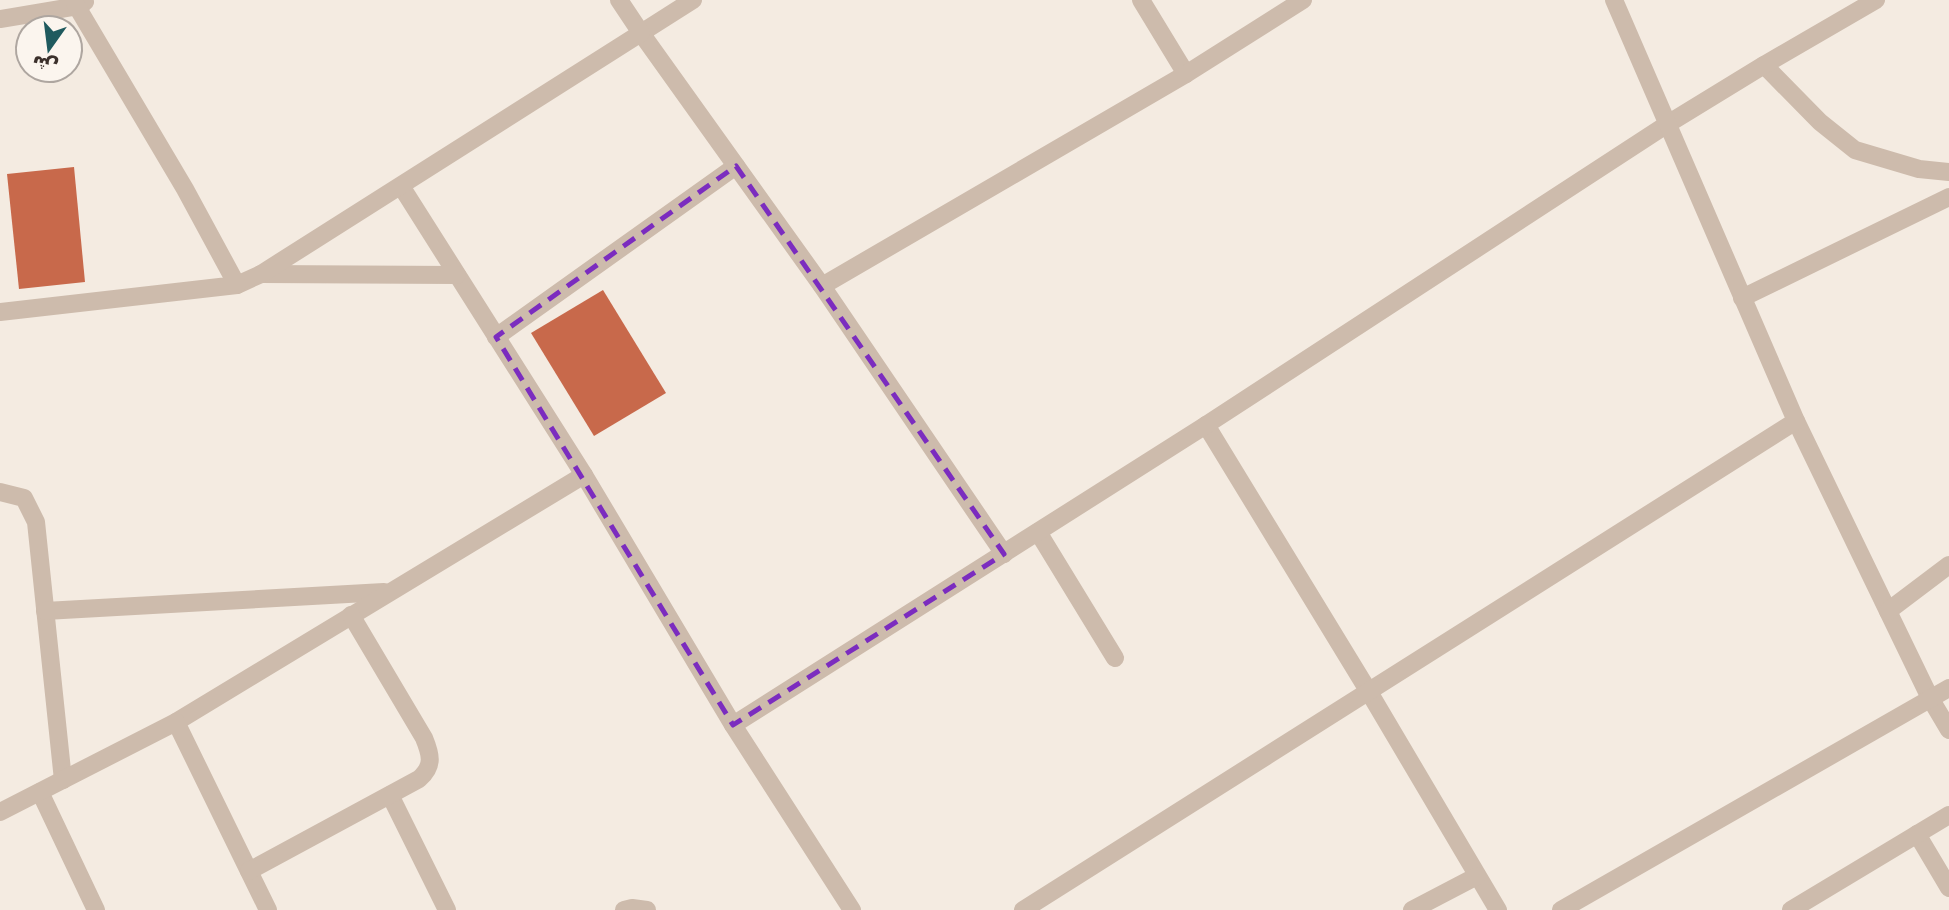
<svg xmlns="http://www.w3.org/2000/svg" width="1949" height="910" font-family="'DejaVu Sans',Vazirmatn,sans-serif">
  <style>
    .building { fill: #c8694b }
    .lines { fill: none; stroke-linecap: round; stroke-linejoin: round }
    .minor { stroke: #cdbbac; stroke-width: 18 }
    .marked { fill: none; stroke: #7b2cbf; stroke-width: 5; stroke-dasharray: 14 9; stroke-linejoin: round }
  </style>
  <rect width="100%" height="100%" fill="#f4ebe1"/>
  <g class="building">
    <polygon points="74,167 85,282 19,289 7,174"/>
    <polygon points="603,290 666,393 594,436 531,333"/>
  </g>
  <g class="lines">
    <g class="minor">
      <polyline points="693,0 641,33 822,286 1004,554"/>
      <polyline points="1141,0 1186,74"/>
      <polyline points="0,19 78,6 85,2"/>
      <polyline points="1764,65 1820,122 1855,150 1919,169 1949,172"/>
      <polyline points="401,186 584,475"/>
      <polyline points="261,274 457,275"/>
      <polyline points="237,285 261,274 641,33 619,0"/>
      <polyline points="822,286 1186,74 1303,0"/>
      <polyline points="1742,298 1949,197"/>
      <polyline points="0,312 237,285 185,189 73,0"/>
      <polyline points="496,337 736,166"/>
      <polyline points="1796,421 1930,698 1949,730"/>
      <polyline points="1206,425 1369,692 1498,910"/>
      <polyline points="0,492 24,498 36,522 63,780"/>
      <polyline points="1038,532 1115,658"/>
      <polyline points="45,611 384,592"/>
      <polyline points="1888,611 1949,565"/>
      <polyline points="176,722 584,475 733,725 852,910"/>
      <polyline points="733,725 1206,425 1666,125 1764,65 1876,0"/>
      <polyline points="40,792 96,910"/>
      <polyline points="390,795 447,910"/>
      <polyline points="0,812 176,722 268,910"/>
      <polyline points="1917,834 1949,888"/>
      <path d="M249 871 419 779C434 766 431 755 424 738L351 615"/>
      <polyline points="624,910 632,908 647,910"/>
      <polyline points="1023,910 1796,421 1614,0"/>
      <polyline points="1412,910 1477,876"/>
      <polyline points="1561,910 1949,688"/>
      <polyline points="1791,910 1949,815"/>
    </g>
  </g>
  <path class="marked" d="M736 166 1004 554 733 725 496 337Z"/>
  <g transform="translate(49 49) rotate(194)"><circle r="33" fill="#fbf5ee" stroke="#aea6a0" stroke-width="2"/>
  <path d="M0-5L12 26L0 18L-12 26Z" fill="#1f5a5e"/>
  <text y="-10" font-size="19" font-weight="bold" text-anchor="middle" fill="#3b302b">ش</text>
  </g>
</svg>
